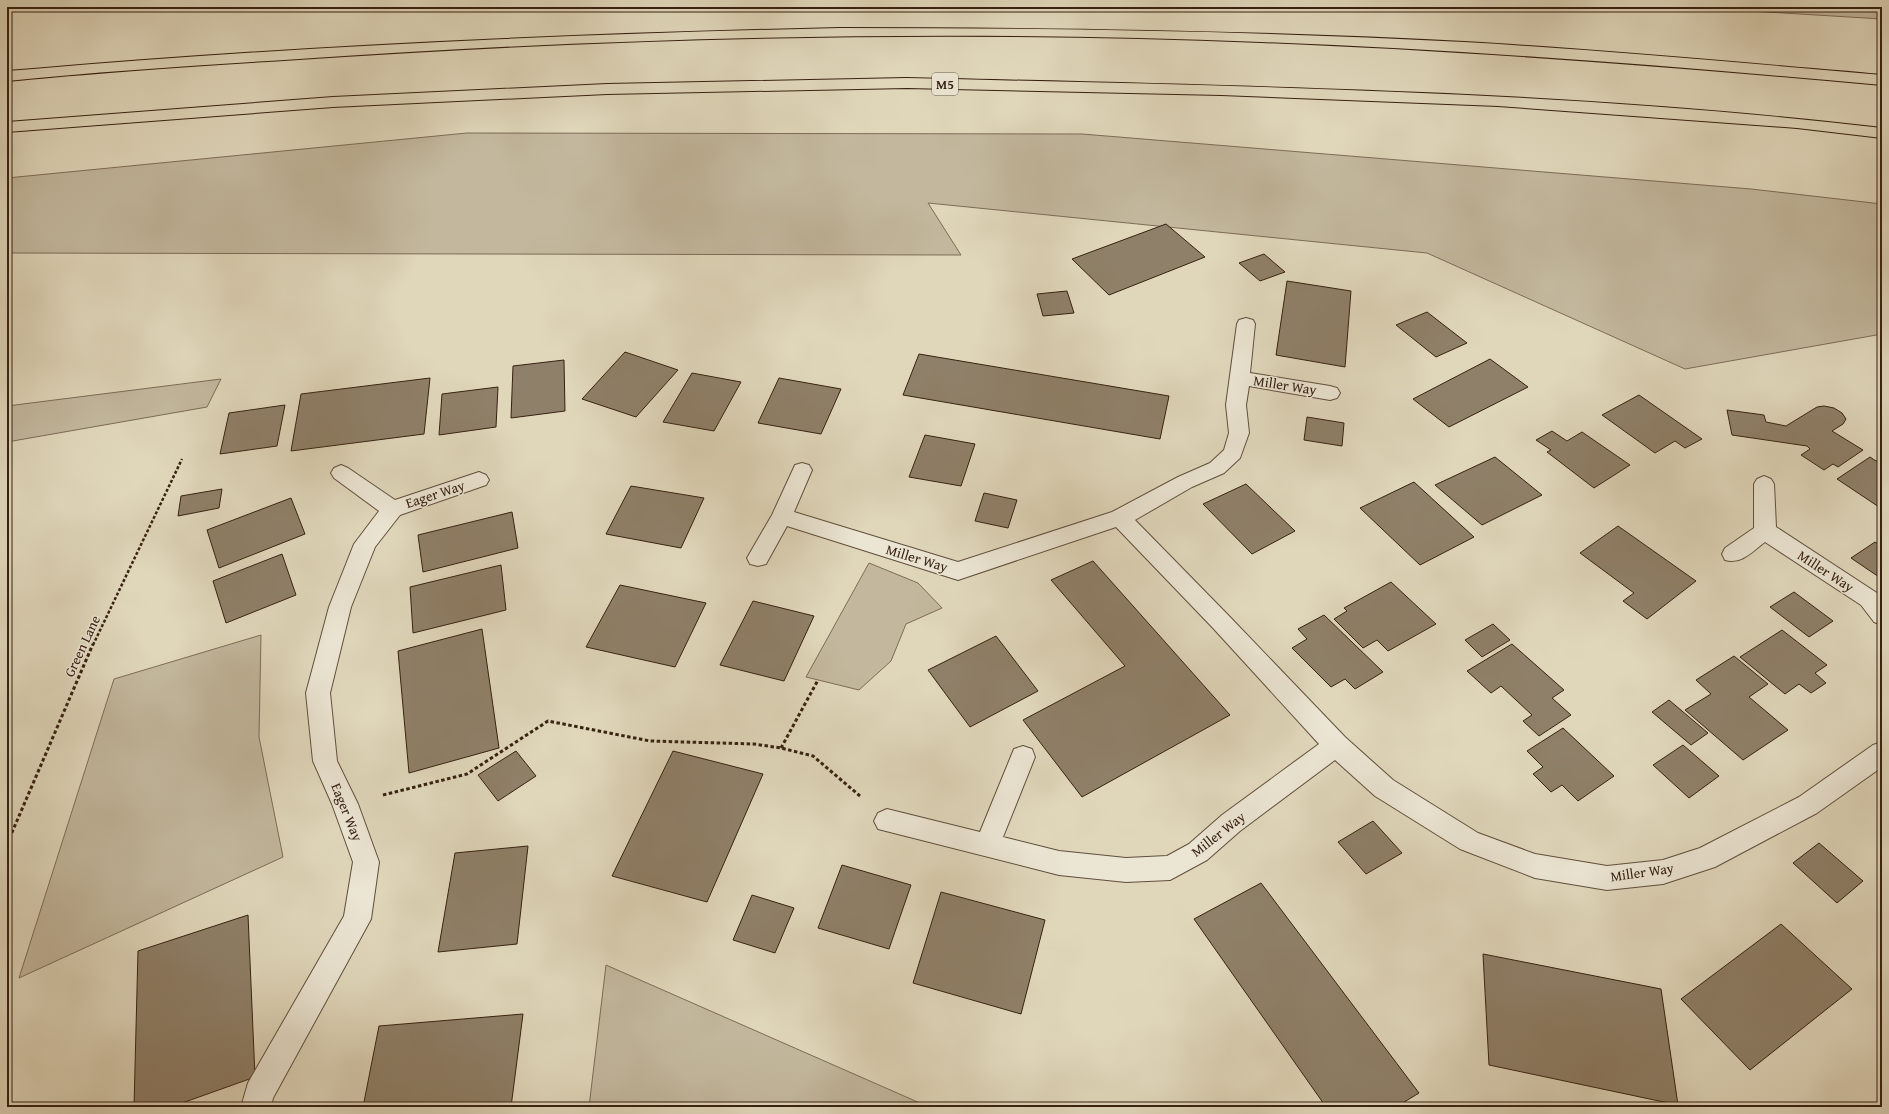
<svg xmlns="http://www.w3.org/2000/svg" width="1889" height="1114" font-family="'Gentium Book Plus',serif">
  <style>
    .green { fill: #c3b89e; stroke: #7d6c58 }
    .building { fill: #8f8069; stroke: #372111 }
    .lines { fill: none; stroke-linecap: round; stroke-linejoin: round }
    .minor-casing { stroke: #614e3c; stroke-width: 2 }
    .highway-casing { stroke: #372111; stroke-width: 2 }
    .path-far1 { stroke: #372111; stroke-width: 2.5; stroke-dasharray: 3 2; stroke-linecap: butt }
    .path { stroke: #372111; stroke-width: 3; stroke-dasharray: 3.5 2.5; stroke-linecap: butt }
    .minor { fill: #ebe5d3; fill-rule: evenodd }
    .highway { fill: #e0d7bb; fill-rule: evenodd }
    .labels { text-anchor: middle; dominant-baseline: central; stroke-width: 3; stroke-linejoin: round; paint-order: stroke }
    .shield { fill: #ebe5d3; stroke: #6d5c4b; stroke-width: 1 }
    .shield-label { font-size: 13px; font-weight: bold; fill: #372111 }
    .street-label { font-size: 14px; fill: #372111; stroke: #ebe5d3 }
  </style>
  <rect width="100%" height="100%" fill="#e0d7bb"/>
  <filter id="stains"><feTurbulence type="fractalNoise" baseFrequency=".005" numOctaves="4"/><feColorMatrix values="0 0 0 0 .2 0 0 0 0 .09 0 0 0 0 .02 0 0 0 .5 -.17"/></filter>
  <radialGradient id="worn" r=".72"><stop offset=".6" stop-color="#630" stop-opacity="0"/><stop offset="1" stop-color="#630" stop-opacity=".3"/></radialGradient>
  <g class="green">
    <polygon points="1684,7 1882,7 1882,19"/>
    <polygon points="467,133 1082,134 1751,189 1882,204 1882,334 1685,369 1427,253 928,203 961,255 7,253 7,178"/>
    <polygon points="221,379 207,407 7,442 7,406"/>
    <polygon points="869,563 918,583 942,608 906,624 891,661 859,690 806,677"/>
    <polygon points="261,635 259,737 283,857 19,978 114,679"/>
    <polygon points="606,965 929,1107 589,1107"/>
  </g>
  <g class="building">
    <polygon points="1166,224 1205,257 1109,295 1072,259"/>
    <polygon points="1264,254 1285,272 1260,281 1239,263"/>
    <polygon points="1287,281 1351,291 1345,367 1276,355"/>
    <polygon points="1067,291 1074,313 1043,316 1037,294"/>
    <polygon points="1427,312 1467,343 1436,357 1396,325"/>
    <polygon points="625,352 678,370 636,417 582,399"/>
    <polygon points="919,354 1169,396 1160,439 903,395"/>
    <polygon points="1490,359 1528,387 1449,427 1413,399"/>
    <polygon points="564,360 565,411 511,418 513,366"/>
    <polygon points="692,373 741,382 714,431 663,422"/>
    <polygon points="430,378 424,434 291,451 301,394"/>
    <polygon points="779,378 841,389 821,434 758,423"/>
    <polygon points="498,387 496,427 439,435 442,394"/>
    <polygon points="1639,395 1702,439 1685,448 1675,441 1655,453 1602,415"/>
    <polygon points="285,405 277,446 220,454 229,413"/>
    <polygon points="1824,406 1834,408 1842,413 1846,419 1843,424 1832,431 1863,450 1838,467 1833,464 1824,470 1801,455 1810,449 1807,446 1732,435 1727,410 1764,415 1766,422 1786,426 1817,407"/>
    <polygon points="1307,417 1344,423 1342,446 1304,440"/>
    <polygon points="1552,431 1567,441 1582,432 1630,465 1594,488 1547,452 1551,450 1536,440"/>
    <polygon points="925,435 975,444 961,486 909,477"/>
    <polygon points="1495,457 1542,495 1482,525 1435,485"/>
    <polygon points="1870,457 1876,461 1882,457 1882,509 1837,479"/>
    <polygon points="1414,482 1474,537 1420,565 1360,508"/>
    <polygon points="1246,484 1295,531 1252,554 1203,504"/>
    <polygon points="631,486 704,498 681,548 606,534"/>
    <polygon points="222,489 219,508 178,516 181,496"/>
    <polygon points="984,493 1017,500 1008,528 975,521"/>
    <polygon points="291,498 305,534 219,568 207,530"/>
    <polygon points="512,512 518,548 423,572 418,535"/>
    <polygon points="1618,526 1696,581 1647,619 1623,601 1634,593 1580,553"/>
    <polygon points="1875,542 1882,547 1882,579 1851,558"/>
    <polygon points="282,554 296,595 226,623 213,581"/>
    <polygon points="1093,561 1230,715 1082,797 1023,720 1125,666 1051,580"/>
    <polygon points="501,565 506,610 413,633 410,587"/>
    <polygon points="1391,582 1436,624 1388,651 1377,640 1363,648 1334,619 1347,611 1344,608"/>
    <polygon points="620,585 706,603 675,667 586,647"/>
    <polygon points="1794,592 1833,621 1809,637 1770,607"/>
    <polygon points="753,601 814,616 784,681 720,665"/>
    <polygon points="1324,615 1383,672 1355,689 1345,679 1331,687 1292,648 1307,639 1298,629"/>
    <polygon points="1493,624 1510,640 1482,657 1465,640"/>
    <polygon points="482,629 499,748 409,773 398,651"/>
    <polygon points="1782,630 1827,665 1815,673 1826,683 1811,693 1799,684 1785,694 1740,657"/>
    <polygon points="996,636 1038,691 970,727 928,670"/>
    <polygon points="1512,644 1564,690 1552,698 1571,715 1539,736 1523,721 1532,715 1501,686 1491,693 1467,671"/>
    <polygon points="1734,656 1768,684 1749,697 1788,730 1743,760 1685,710 1711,694 1696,680"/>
    <polygon points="1669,700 1708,733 1691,745 1652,712"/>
    <polygon points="1563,728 1614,776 1578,801 1562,785 1551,792 1533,774 1543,767 1527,751"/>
    <polygon points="1683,745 1719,776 1689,798 1653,765"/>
    <polygon points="516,751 536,776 498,801 478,775"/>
    <polygon points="673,751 763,774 707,902 612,876"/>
    <polygon points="1373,821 1402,853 1366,874 1338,842"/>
    <polygon points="1819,843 1863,881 1837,903 1793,863"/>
    <polygon points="528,846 517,944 438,952 455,853"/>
    <polygon points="842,865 911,885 889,949 818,928"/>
    <polygon points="1261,883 1419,1093 1396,1107 1326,1107 1194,919"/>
    <polygon points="941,892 1045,920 1021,1014 913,983"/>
    <polygon points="752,895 794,908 775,953 733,940"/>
    <polygon points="248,915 255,1077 171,1107 134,1107 138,951"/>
    <polygon points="1781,924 1852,989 1750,1070 1681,999"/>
    <polygon points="1483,954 1661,989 1678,1105 1489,1065"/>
    <polygon points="523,1014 511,1107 363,1107 379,1026"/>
  </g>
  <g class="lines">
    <g class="minor-casing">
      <g id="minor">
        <polygon points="1246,318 1253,320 1255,324 1250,373 1330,386 1337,388 1340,393 1337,398 1330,400 1249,386 1246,405 1249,433 1240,458 1224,473 1192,487 1135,520 1229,616 1345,737 1393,780 1478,833 1535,854 1607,866 1663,860 1700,848 1799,797 1873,745 1882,742 1882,767 1817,813 1715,867 1663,884 1607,890 1535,878 1460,849 1375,796 1335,760 1240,831 1207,860 1170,880 1126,882 1059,875 878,829 874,821 878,813 887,809 980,832 1014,749 1023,746 1032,749 1035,757 1003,837 1059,851 1126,858 1167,856 1189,844 1222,815 1319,744 1213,628 1116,527 958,580 787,526 766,564 758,566 750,564 747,558 772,515 795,465 802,463 809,465 812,470 794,512 958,562 1112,512 1178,477 1210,463 1224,450 1229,433 1226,405 1237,324 1239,320"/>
        <polygon points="341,465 348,468 395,500 479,472 486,475 489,480 486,485 400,515 375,547 351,607 330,693 337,761 358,804 379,862 371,919 273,1098 271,1107 241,1107 248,1083 344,916 353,862 332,804 313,761 306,693 329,607 354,544 379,511 334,478 331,473 334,468"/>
        <path d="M1764 476 1771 479 1774 484 1776 527 1877 593 1882 599V625L1874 622 1861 605 1765 542C1753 551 1741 565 1725 560L1722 554 1725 548 1754 528V484L1757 479Z"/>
      </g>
    </g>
    <g class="highway-casing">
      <g id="highway">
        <path d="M840 28C1048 28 1256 31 1464 42 1603 50 1743 63 1882 75V85C1675 66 1468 50 1261 42 940 29 619 37 299 59 201 65 104 71 7 81V71L33 69C301 46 570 34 840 28Z"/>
        <path d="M907 78C1232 86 1559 90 1882 128V138L1797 128 1498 106 1221 95 907 88 607 94 333 107 7 132V122L333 97 607 84Z"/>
      </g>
    </g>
    <polyline class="path-far1" points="93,645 182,459"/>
    <g class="path">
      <polyline points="781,748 818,680"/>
      <polyline points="383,795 467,774 548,721 650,741 754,744 781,748 813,756 860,796"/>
      <polyline points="7,844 93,644"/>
    </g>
    <use href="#minor" class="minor"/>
    <use href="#highway" class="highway"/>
  </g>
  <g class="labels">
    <rect class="shield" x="932" y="73" width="26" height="22" rx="3"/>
    <g class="shield-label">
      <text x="945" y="84">M5</text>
    </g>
    <g class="street-label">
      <text transform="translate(1285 385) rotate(9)">Miller Way</text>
      <text transform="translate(435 494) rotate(-18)">Eager Way</text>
      <text transform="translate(917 558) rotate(17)">Miller Way</text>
      <text transform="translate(1826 571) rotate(33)">Miller Way</text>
      <text transform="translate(82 646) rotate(-65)">Green Lane</text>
      <text transform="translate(347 812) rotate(68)">Eager Way</text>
      <text transform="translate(1218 834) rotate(-38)">Miller Way</text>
      <text transform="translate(1642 872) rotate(-8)">Miller Way</text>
    </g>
  </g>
  <rect width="1889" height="1114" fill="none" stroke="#e0d7bb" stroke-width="24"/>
  <rect x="8" y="8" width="1873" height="1098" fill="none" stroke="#372111" stroke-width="2"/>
  <rect x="12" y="12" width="1865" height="1090" fill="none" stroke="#372111"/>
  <rect width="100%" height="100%" filter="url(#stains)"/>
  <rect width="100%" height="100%" fill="url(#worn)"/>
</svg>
